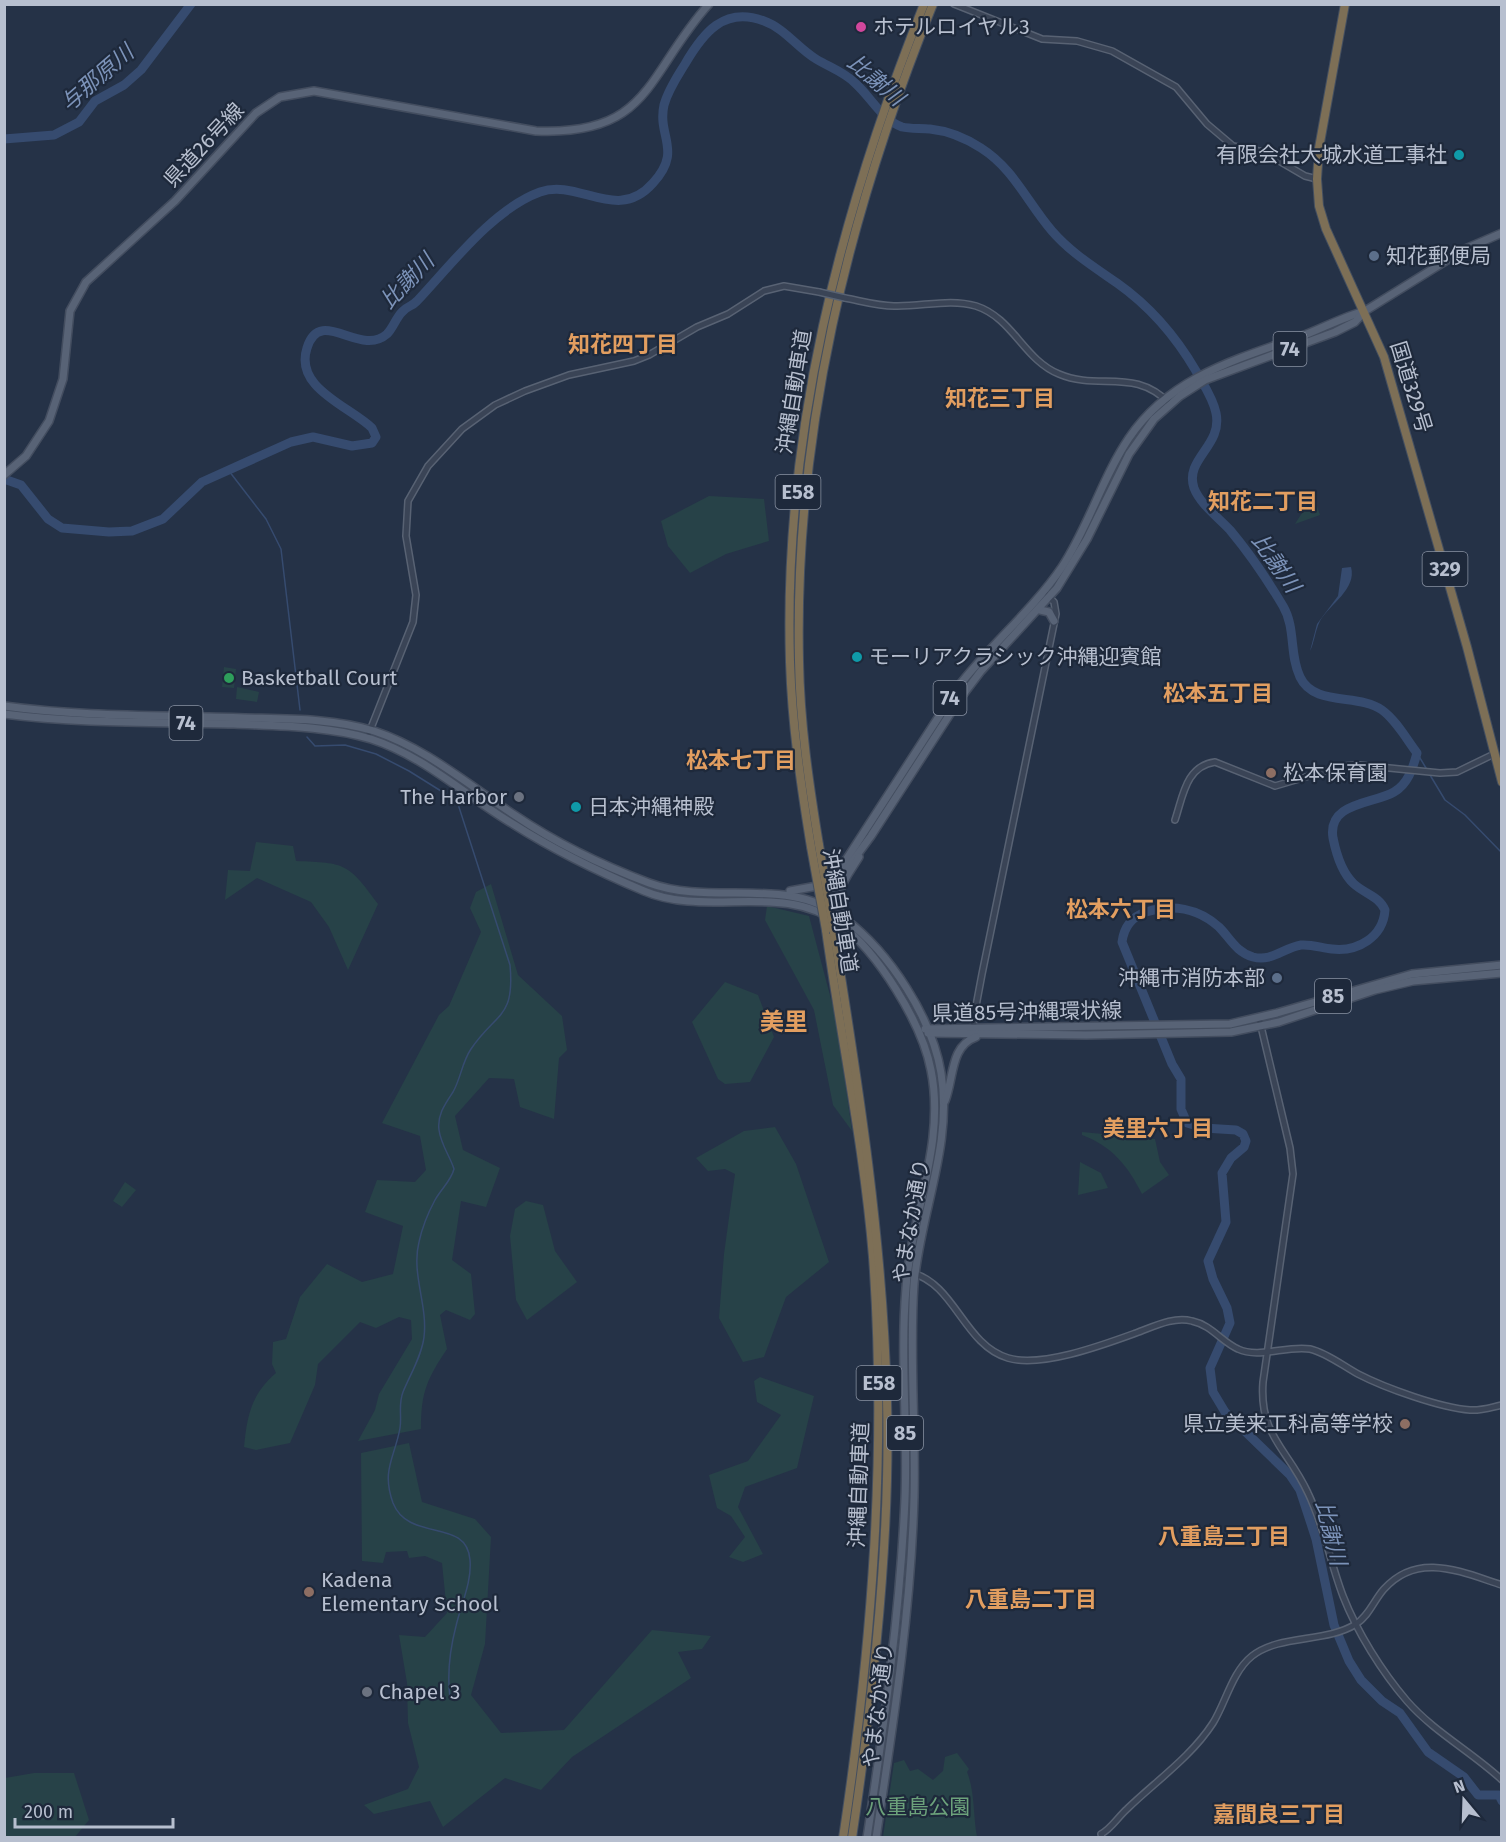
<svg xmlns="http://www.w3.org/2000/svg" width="1506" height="1842" font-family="'Fira Sans','Noto Sans JP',sans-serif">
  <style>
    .green { fill: #274248 }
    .water { fill: #364b6f }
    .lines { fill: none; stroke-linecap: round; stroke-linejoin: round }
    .stream { stroke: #364b6f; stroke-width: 1.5 }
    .river { stroke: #364b6f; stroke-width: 9 }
    .minor-casing { stroke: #586273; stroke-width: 8 }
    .major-casing { stroke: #434d5f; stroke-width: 10 }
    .highway-casing { stroke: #444f60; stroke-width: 10 }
    .minor { stroke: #3a4456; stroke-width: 5 }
    .major { stroke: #586376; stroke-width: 7 }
    .highway { stroke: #7d6f56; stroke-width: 8 }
    .minor-bridge-casing { stroke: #586273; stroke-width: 8; stroke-linecap: butt }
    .highway-bridge-casing { stroke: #444f60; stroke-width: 10; stroke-linecap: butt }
    .minor-bridge { stroke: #3a4456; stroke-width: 5 }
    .highway-bridge { stroke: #7d6f56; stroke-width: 8 }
    .hotel-dot { fill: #d1479c; stroke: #1e293b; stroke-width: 2 }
    .culture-dot { fill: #0f9aa8; stroke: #1e293b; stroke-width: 2 }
    .service-dot { fill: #5c6f8a; stroke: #1e293b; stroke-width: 2 }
    .leisure-dot { fill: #2e9e5b; stroke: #1e293b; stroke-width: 2 }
    .education-dot { fill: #8d6e63; stroke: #1e293b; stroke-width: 2 }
    .worship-dot { fill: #6b7280; stroke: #1e293b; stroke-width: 2 }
    .labels { text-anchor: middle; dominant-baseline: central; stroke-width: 4.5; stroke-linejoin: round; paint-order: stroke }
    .shield { fill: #1e293b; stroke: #8992a3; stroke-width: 1.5 }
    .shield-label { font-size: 20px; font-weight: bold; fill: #b7bfcf }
    .poi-label { font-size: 21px; fill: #b7bfcf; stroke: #1e293b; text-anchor: start }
    .street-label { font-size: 21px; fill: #b7bfcf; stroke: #1e293b }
    .park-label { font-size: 21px; fill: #6ca27b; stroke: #1e293b }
    .water-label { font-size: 22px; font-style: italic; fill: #7c93b9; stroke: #1e293b }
    .neighbourhood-label { font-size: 22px; font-weight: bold; fill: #e29e60; stroke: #1e293b }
    .quarter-label { font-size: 24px; font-weight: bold; fill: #e29e60; stroke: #1e293b }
  </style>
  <rect width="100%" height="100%" fill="#253247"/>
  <g class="green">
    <polygon points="709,496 764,499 769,541 726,554 690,573 668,546 661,521"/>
    <polygon points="1316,503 1320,515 1295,524 1305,508"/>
    <polygon points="224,667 236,669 234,688 222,687"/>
    <polygon points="237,687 259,692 257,702 236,699"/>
    <path d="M256 842 293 846 296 861C346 863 348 863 378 904L348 970 329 927 311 902 257 878 225 900 228 870 250 871Z"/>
    <path d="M491 884 518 975 562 1016 567 1050 559 1058 554 1119 520 1107 514 1079 489 1078 455 1116 463 1150 500 1168 486 1207 461 1201 452 1260 471 1274 475 1314 470 1320 446 1310 440 1315 447 1349C427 1379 421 1392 421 1429L358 1441 375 1410 379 1394 412 1339 411 1320 399 1317 376 1328 360 1322 318 1364 315 1385 290 1443 256 1450 244 1447C247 1417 251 1394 276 1373L272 1364 273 1342 286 1339 300 1297 327 1264 362 1282 393 1274 403 1226 365 1212 377 1180 415 1182 426 1170 420 1136 382 1123 439 1015 449 1006 481 932 470 908 476 892Z"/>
    <polygon points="767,906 809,916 836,1018 852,1131 833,1105 814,1010 765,920"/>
    <polygon points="725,982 758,995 774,1037 750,1082 725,1084 718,1079 692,1022"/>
    <polygon points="775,1127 796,1164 829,1262 786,1297 764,1357 743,1362 719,1318 724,1254 735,1174 725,1169 708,1171 696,1158 744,1131"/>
    <path d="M1082 1132 1155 1139 1160 1162 1169 1175 1142 1194C1128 1166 1112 1146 1082 1135Z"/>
    <polygon points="1080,1162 1101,1173 1108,1188 1078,1195"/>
    <polygon points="125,1182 136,1190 122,1207 113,1201"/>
    <polygon points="526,1201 543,1205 555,1251 577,1282 527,1320 516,1300 510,1236 515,1209"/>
    <polygon points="760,1377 814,1396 797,1468 745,1487 738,1507 763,1554 743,1562 729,1557 745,1537 731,1516 717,1508 709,1475 748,1461 781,1415 757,1402 754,1381"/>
    <polygon points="409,1443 422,1502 475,1519 491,1537 485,1644 471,1695 501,1733 564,1730 652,1630 711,1636 702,1649 678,1652 691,1678 572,1757 541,1790 505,1778 443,1827 430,1801 374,1814 364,1805 408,1789 419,1767 408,1723 407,1683 399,1635 425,1637 447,1613 442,1563 425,1556 409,1558 407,1551 386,1552 383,1563 362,1561 361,1453"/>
    <path d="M957 1753 969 1769 967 1772C975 1792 973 1815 977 1837H883L894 1763 904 1760 910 1771 918 1769 933 1780 943 1771 945 1757Z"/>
    <polygon points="34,1773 74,1773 89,1820 75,1837 5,1837 5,1778"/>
  </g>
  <path class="water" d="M1351 567C1357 589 1330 604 1320 621 1315 631 1314 644 1310 651L1317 624 1338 596 1342 568Z"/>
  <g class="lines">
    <g class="stream">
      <polyline points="229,471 266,519 281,549 300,710"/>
      <path d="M307 737 315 746 345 745 376 754 409 771 457 801 510 965C515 1019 496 1012 471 1049 462 1062 461 1078 453 1092 445 1104 437 1115 439 1130 441 1145 450 1156 454 1169 451 1181 441 1189 435 1200 428 1213 422 1228 419 1242 411 1274 428 1305 424 1337 422 1355 410 1375 403 1392 398 1405 402 1416 400 1428 395 1457 381 1470 393 1503 409 1543 467 1517 470 1560 472 1582 461 1604 456 1626 450 1649 447 1674 450 1698"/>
      <polyline points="1417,753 1426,768"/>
      <polyline points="1430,775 1445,800 1465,815 1502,853"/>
    </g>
    <g class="river">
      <polyline points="4,139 54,135 79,122 95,101 124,85 141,70 191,4"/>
      <path d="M4 479 21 485 48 519 62 528 109 532 132 531 163 519 202 482 291 442 313 437 352 446 372 443 376 437 372 428C349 406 294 388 307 348 320 305 360 358 387 334 393 328 396 318 402 312 410 304 410 308 417 301 451 265 493 209 540 192 579 178 617 224 653 183 683 150 657 137 664 105 668 90 677 77 685 64 703 33 724 6 764 21 784 28 798 48 816 59 829 67 844 72 855 83 871 97 881 119 902 127 910 129 921 128 930 129 949 131 964 137 981 148 1014 169 1027 202 1052 231 1070 252 1094 267 1117 283 1151 307 1175 335 1196 371 1203 384 1213 398 1216 413 1223 446 1184 459 1194 488 1200 504 1219 518 1230 530 1250 554 1267 579 1283 606 1296 628 1289 654 1300 677 1314 707 1359 693 1382 710 1396 720 1407 740 1417 753 1413 768 1408 784 1394 792 1374 804 1327 802 1333 838 1336 853 1342 873 1354 884 1365 894 1379 896 1385 910 1383 937 1358 952 1332 949 1322 948 1311 944 1301 945 1283 948 1272 962 1253 957 1236 952 1230 938 1219 927 1198 908 1172 904 1146 912 1131 917 1124 927 1122 942L1172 1064 1181 1079V1109L1187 1123 1204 1128 1236 1130 1243 1134 1246 1141 1244 1147 1231 1158 1222 1173 1226 1222 1208 1261 1213 1279 1227 1308 1230 1323 1210 1368 1213 1392 1225 1412 1290 1475 1300 1490 1316 1539 1334 1625 1349 1661 1361 1680 1382 1701 1400 1713 1428 1752 1464 1777 1478 1795H1499L1502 1801"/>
    </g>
    <g class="minor-casing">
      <g id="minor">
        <polyline points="954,4 1042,39 1077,41 1112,51 1176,87 1207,124 1233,146 1264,152 1305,176 1317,179"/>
        <path d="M845 298C861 301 878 306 894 306 922 307 949 298 976 306 1013 318 1024 360 1059 374 1099 391 1135 367 1170 404"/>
        <polyline points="369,733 413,622 416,595 406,536 408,501 428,466 462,429 495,405 525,391 569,375 634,361 649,355 697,327 728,314 764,291 784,286 819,292"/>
        <path d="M1175 820C1183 796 1186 766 1215 762L1275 786 1343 766 1359 765 1440 773 1457 772 1494 754"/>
        <path d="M1259 1018 1290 1148 1293 1174 1263 1382C1259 1436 1288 1449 1308 1493 1324 1526 1330 1562 1343 1596 1357 1632 1382 1672 1407 1701 1434 1732 1472 1752 1502 1780"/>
        <polyline points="975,1028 973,1022 982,974 1056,614 1054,602 1047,595"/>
        <path d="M912 1273C955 1284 964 1345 1008 1358 1041 1368 1103 1345 1136 1333 1153 1327 1173 1316 1192 1321 1211 1325 1222 1342 1238 1349 1259 1359 1287 1345 1310 1349 1327 1353 1343 1366 1358 1374 1385 1388 1441 1408 1470 1410 1481 1411 1492 1407 1502 1405"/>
        <path d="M1102 1838 1101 1834C1111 1829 1118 1817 1127 1809 1156 1781 1191 1757 1213 1723 1226 1702 1232 1672 1252 1656 1280 1634 1326 1643 1356 1624 1369 1616 1374 1600 1384 1589 1418 1551 1461 1572 1502 1585"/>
      </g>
    </g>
    <g class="major-casing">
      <g id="major">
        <path d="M4 475 26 456 49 421 63 379 70 311 86 282 175 201 256 113 280 97 314 91 536 131C651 136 646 74 709 4"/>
        <polyline points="1040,610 1049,612 1054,621"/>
        <path d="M4 706C84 717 165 715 245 718 288 719 332 718 374 731 426 748 471 787 516 816 556 843 604 866 649 883 714 907 787 874 845 919 890 953 932 1018 941 1073 953 1145 920 1213 914 1284 909 1354 916 1426 914 1497 911 1611 893 1725 876 1838"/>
        <path d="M4 714C80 724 158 722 234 724 279 726 328 726 371 739 424 756 466 796 513 824 554 850 599 872 644 891 707 918 782 881 840 924 878 952 922 1023 931 1070 946 1143 911 1215 906 1288 900 1358 908 1429 905 1499 900 1613 884 1725 867 1838"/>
        <path d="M835 877 958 687C990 645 1032 611 1062 567 1089 526 1102 478 1129 438 1170 377 1237 359 1302 336 1323 328 1343 317 1365 311"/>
        <polyline points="790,891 817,886 835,871"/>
        <polyline points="827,896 871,836 959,700 981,671 1057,588 1087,539 1129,454 1154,419 1180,396 1205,380 1335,332 1355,322 1365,311 1465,249 1502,233"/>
        <path d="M845 917C832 891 845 880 859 857"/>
        <polyline points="925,1029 1230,1024 1277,1013 1412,974 1502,965"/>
        <polyline points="928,1033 1086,1035 1231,1032 1279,1022 1375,990 1413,981 1502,973"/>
        <path d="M945 1101C954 1078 950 1046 976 1037"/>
      </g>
    </g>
    <g class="highway-casing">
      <g id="highway">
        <polyline points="1345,4 1319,148 1317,179 1319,206 1326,229 1384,357 1467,647 1502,782"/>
        <path d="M819 845C809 784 800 723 799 661 794 433 848 214 933 4"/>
        <path d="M811 847C801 786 792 725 790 662 783 435 840 214 924 4"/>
        <path d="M826 930C841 1039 864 1147 873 1257 887 1451 872 1645 843 1838"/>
        <path d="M834 933C859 1088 883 1242 887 1400 891 1541 873 1698 852 1838"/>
      </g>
    </g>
    <use href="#minor" class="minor"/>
    <use href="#major" class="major"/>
    <use href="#highway" class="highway"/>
    <g class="minor-bridge-casing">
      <polyline id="minor-bridge" points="819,292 845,298"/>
    </g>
    <g class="highway-bridge-casing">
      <g id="highway-bridge">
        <polyline points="819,845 834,933"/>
        <polyline points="811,847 826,930"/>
      </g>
    </g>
    <use href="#minor-bridge" class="minor-bridge"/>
    <use href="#highway-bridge" class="highway-bridge"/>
  </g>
  <circle class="hotel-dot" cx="861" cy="27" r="6"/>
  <g class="culture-dot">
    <circle cx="1459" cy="155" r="6"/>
    <circle cx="857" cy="657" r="6"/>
    <circle cx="576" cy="807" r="6"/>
  </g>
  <g class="service-dot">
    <circle cx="1374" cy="256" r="6"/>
    <circle cx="1277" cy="978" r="6"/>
  </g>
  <circle class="leisure-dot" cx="229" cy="678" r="6"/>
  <g class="education-dot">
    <circle cx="1271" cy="773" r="6"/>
    <circle cx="1405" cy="1424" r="6"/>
    <circle cx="309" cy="1592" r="6"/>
  </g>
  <g class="worship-dot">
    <circle cx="519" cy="797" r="6"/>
    <circle cx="367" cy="1692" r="6"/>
  </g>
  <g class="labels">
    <g class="shield">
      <rect x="1273.5" y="332" width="33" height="34" rx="4.5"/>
      <rect x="775.5" y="475" width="45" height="34" rx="4.5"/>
      <rect x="1422.5" y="552" width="45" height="34" rx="4.5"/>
      <rect x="933.5" y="681" width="33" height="34" rx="4.5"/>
      <rect x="169.5" y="706" width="33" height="34" rx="4.5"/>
      <rect x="1315" y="979" width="36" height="34" rx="4.5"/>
      <rect x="856.5" y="1366" width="45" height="34" rx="4.5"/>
      <rect x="887" y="1416" width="36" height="34" rx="4.5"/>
    </g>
    <g class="shield-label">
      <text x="1290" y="349">74</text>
      <text x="798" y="492">E58</text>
      <text x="1445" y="569">329</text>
      <text x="950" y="698">74</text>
      <text x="186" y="723">74</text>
      <text x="1333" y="996">85</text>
      <text x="879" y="1383">E58</text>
      <text x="905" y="1433">85</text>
    </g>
    <g class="poi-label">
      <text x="873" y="27">ホテルロイヤル3</text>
      <text x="1447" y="155" text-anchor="end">有限会社大城水道工事社</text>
      <text x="1386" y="256">知花郵便局</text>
      <text x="869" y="657">モーリアクラシック沖縄迎賓館</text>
      <text x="241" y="678">Basketball Court</text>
      <text x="1283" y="773">松本保育園</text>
      <text x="507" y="797" text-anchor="end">The Harbor</text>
      <text x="588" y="807">日本沖縄神殿</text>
      <text x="1265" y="978" text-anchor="end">沖縄市消防本部</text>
      <text x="1393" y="1424" text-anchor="end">県立美来工科高等学校</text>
      <text x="321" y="1580">Kadena<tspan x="321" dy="24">Elementary School</tspan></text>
      <text x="379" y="1692">Chapel 3</text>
    </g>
    <g class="street-label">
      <text transform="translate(204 145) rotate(-47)">県道26号線</text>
      <text transform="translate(1411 387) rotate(73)">国道329号</text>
      <text transform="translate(794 392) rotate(-81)">沖縄自動車道</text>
      <text transform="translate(840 911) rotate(81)">沖縄自動車道</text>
      <text transform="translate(1027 1012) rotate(-1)">県道85号沖縄環状線</text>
      <text transform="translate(911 1221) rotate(-80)">やまなか通り</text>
      <text transform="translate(859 1485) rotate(-88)">沖縄自動車道</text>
      <text transform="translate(878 1705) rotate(-83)">やまなか通り</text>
    </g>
    <g class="park-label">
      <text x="918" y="1807">八重島公園</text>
    </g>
    <g class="water-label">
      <text transform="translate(97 78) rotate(-41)">与那原川</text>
      <text transform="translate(876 80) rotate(40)">比謝川</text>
      <text transform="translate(407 281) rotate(-46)">比謝川</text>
      <text transform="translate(1276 563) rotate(55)">比謝川</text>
      <text transform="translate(1331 1533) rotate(76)">比謝川</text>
    </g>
    <g class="neighbourhood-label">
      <text x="623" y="344">知花四丁目</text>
      <text x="1000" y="398">知花三丁目</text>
      <text x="1263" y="501">知花二丁目</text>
      <text x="1218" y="693">松本五丁目</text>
      <text x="741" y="760">松本七丁目</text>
      <text x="1121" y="909">松本六丁目</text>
      <text x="1158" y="1128">美里六丁目</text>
      <text x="1224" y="1536">八重島三丁目</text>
      <text x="1031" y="1599">八重島二丁目</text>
      <text x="1279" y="1814">嘉間良三丁目</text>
    </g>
    <g class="quarter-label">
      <text x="784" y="1022">美里</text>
    </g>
  </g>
  <rect width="1506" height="1842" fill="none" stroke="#b7bfcf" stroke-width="12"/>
  <g transform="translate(1464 1800) rotate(341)" stroke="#1e293b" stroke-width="4.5" paint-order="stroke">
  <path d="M0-4.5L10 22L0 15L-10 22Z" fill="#b7bfcf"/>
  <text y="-9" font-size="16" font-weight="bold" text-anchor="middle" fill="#b7bfcf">N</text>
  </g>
  <path d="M15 1818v9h158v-9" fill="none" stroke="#b7bfcf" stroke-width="3"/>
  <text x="24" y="1818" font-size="18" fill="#b7bfcf" stroke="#1e293b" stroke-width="4.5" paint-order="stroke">200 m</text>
</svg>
